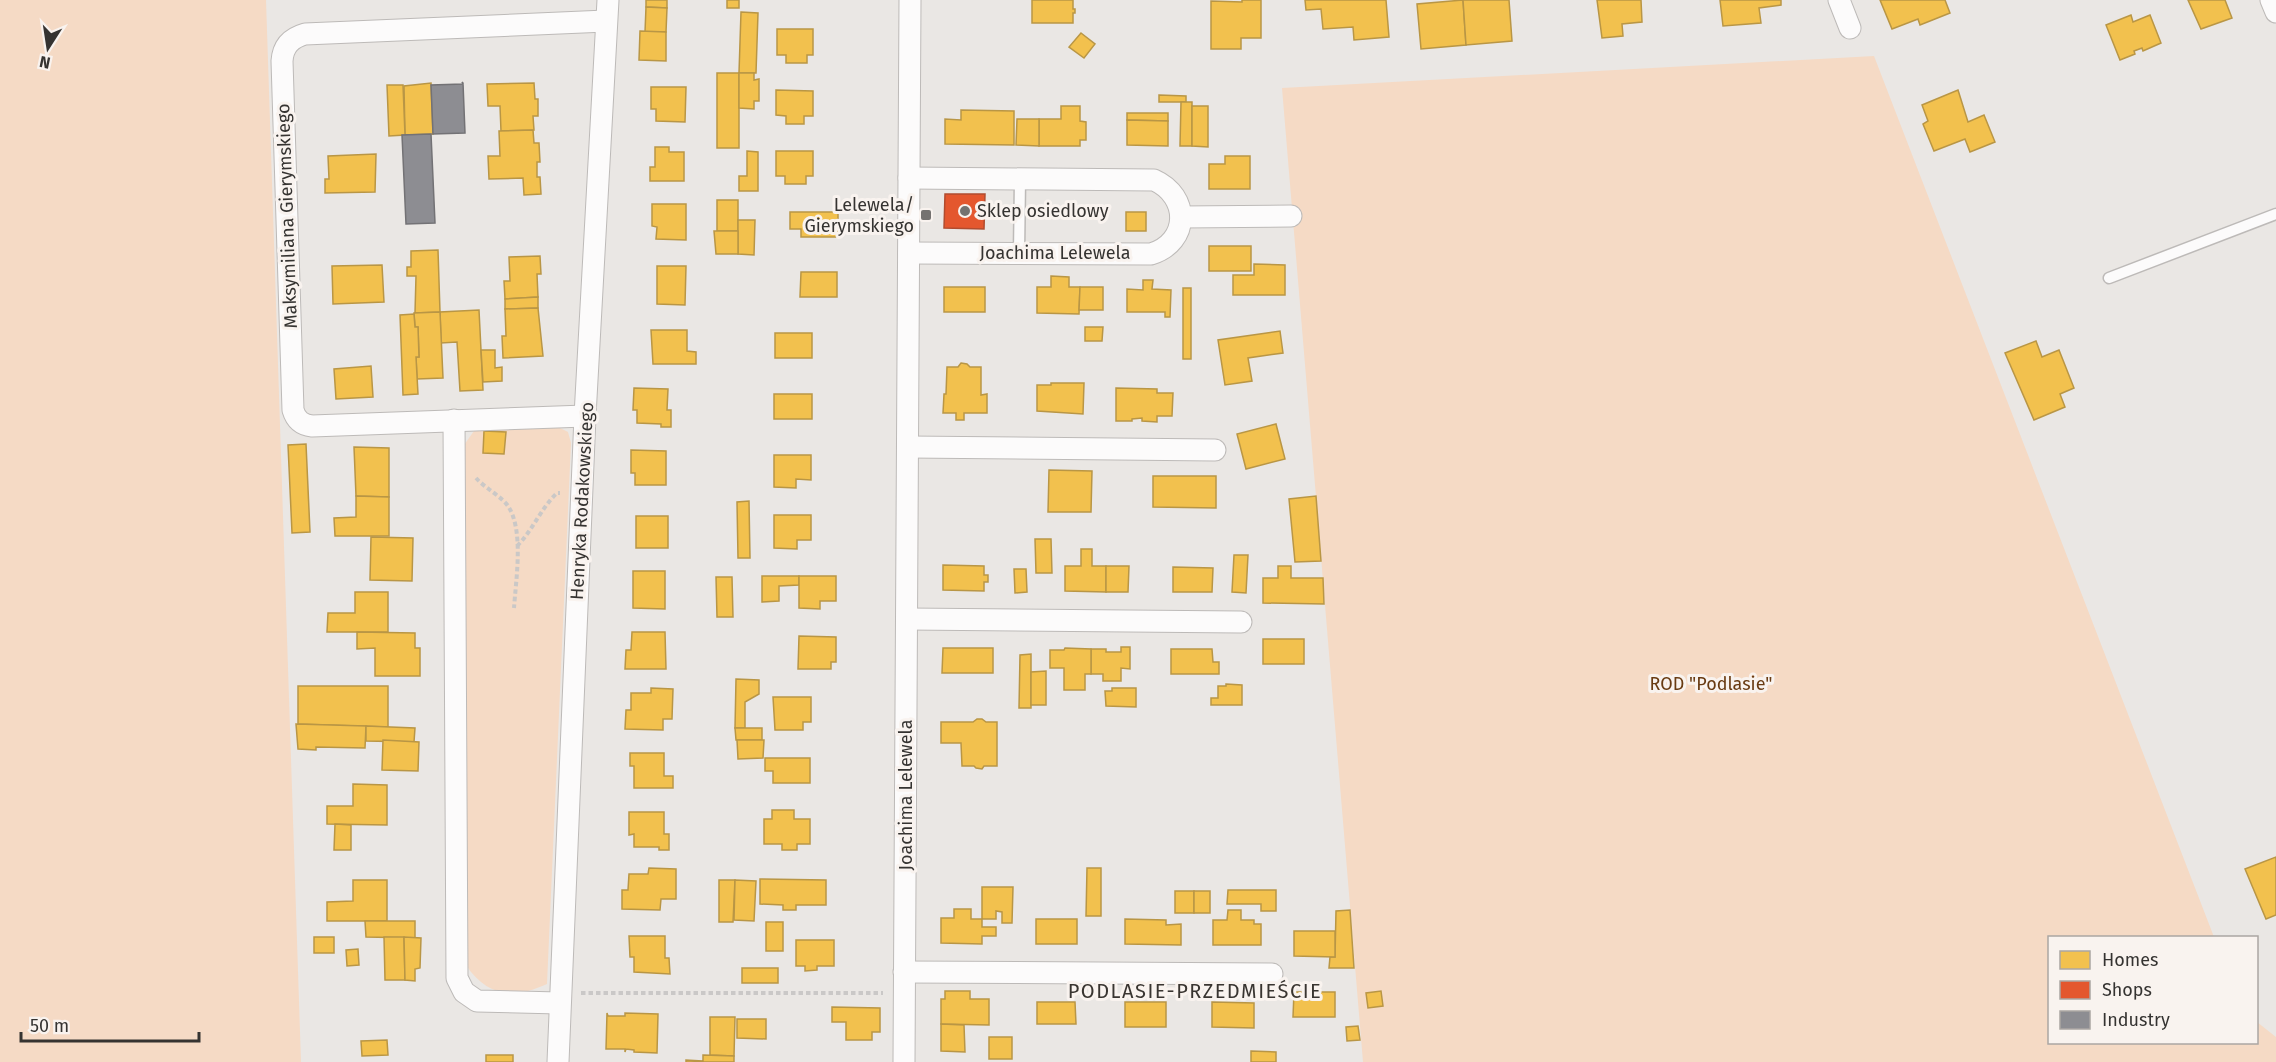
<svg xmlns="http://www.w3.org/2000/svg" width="2276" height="1062" font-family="'Fira Sans',sans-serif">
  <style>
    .green { fill: #f5dac5 }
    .homes { fill: #f2c14e; stroke: #b99645; stroke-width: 1.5 }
    .shops { fill: #e4572e; stroke: #b04c2f; stroke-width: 1.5 }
    .industry { fill: #8d8d92; stroke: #737275; stroke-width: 1.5 }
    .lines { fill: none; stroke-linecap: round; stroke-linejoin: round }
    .service-casing { stroke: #bdbab8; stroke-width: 13 }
    .minor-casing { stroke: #bdbab8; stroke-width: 23 }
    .path { stroke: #cac8c7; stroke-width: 4; stroke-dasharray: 4.5 3; stroke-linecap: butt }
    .service { stroke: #fcfbfb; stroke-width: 10 }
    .minor { stroke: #fcfbfb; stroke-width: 21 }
    .poi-dot { fill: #747270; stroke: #f9f3ef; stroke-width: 2 }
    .labels { text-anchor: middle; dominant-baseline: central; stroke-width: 6; stroke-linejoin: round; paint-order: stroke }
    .poi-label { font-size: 18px; fill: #353331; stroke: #f9f3ef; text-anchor: end }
    .street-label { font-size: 18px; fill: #353331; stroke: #f9f3ef }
    .park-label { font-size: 18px; fill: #693b12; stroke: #f9f3ef }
    .neighbourhood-label { font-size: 20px; letter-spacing: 1.5px; fill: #393531; stroke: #f9f3ef }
  </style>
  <rect width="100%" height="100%" fill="#eae7e4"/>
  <g class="green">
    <polygon points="0,0 266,0 301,1062 0,1062"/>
    <polygon points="1874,56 2214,937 2050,938 2050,1042 2256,1042 2257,1022 2276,1037 2276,1062 1363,1062 1282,88"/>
    <path d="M556 426 568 432 571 443 547 984C514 999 487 997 466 965L464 445 474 431Z"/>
  </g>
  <g class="homes">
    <polygon points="646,0 667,0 667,8 646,7"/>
    <rect x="727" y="0" width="12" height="8"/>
    <polygon points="1032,0 1073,0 1073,9 1075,9 1075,13 1073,13 1073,23 1032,23"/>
    <polygon points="1242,0 1261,0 1261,38 1241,38 1241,49 1211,49 1211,1 1242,2"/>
    <polygon points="1305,0 1386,0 1389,37 1354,40 1353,27 1323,29 1321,9 1306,10"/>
    <polygon points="1463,0 1466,45 1421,49 1417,4"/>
    <polygon points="1463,0 1509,0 1512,41 1466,45"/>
    <polygon points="1597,0 1641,0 1642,22 1622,24 1623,36 1602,38"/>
    <polygon points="1720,0 1781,0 1781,5 1759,8 1761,23 1723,26"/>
    <polygon points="1880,0 1945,0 1950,13 1920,25 1918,19 1892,29"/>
    <polygon points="2188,0 2225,0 2232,18 2201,29"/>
    <polygon points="646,7 667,8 666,32 645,32"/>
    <polygon points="741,12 758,13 756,73 739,73"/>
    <polygon points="2131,15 2133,22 2150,15 2161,43 2143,51 2142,48 2134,51 2135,54 2120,60 2106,25"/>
    <polygon points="777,29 813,29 813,55 807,55 807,63 786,63 786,55 777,55"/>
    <polygon points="640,31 666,32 666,61 639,60"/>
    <polygon points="1081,33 1095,44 1084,58 1069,47"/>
    <rect x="717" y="73" width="22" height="75"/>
    <polygon points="739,73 754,73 754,80 759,79 759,101 754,101 754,109 739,108"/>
    <polygon points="431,83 433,134 405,135 404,86"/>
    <polygon points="534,83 535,99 538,99 538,116 533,116 534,130 501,131 500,106 488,106 487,84"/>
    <polygon points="387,85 403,85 405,135 389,136"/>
    <polygon points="651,87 686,87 685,122 656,121 656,109 651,109"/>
    <polygon points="776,90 813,91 813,116 804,116 804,124 786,124 786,116 776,115"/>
    <polygon points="1958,90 1968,122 1984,115 1995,142 1970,152 1965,139 1934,151 1923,124 1928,121 1922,105"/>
    <polygon points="1159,95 1186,96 1186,102 1159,102"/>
    <polygon points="1181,102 1192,102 1192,146 1180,146"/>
    <polygon points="1061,106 1080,106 1080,121 1086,122 1086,140 1080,140 1080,146 1039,146 1039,119 1061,119"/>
    <polygon points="1192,106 1208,106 1208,147 1192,146"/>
    <polygon points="961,110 1014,111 1014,145 945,144 945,119 961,120"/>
    <polygon points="1127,113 1168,113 1168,121 1127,120"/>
    <polygon points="1017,119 1039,119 1039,146 1016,145"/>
    <polygon points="1127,120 1168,121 1168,146 1127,145"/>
    <polygon points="533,130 534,143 539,143 540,162 537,162 537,177 540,177 541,194 524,195 523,178 489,179 488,156 500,156 499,131"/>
    <polygon points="655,147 669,147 669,152 684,152 684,181 650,181 650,167 655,167"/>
    <polygon points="747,151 758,152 758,191 739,191 739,176 747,176"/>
    <polygon points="776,151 813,151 813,176 806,176 806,184 785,184 785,176 776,176"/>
    <polygon points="376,154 375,192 325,193 325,179 329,179 328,156"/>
    <polygon points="1225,156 1250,156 1250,189 1209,189 1209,164 1225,164"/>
    <rect x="717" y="200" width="21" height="31"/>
    <polygon points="652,204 686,204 686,240 656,239 657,227 652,226"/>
    <polygon points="790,212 838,212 838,237 801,237 801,229 790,229"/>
    <rect x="1126" y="212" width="20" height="19"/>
    <polygon points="738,220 755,220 754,255 738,254"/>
    <polygon points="714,231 738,231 738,254 716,254"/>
    <rect x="1209" y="246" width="42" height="25"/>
    <polygon points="438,250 440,312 415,313 416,276 407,276 407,267 411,267 411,251"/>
    <polygon points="540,256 541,274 537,274 538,297 505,299 504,281 510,281 509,257"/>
    <polygon points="1254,264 1285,265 1285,295 1233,295 1233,275 1254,275"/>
    <polygon points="382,265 384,302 333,304 332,266"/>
    <polygon points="657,266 686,266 685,305 657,304"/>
    <polygon points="801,272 837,272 837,297 800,297"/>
    <polygon points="1051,276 1069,277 1069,287 1080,287 1079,314 1037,313 1037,287 1051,287"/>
    <polygon points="1143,280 1153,280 1152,289 1171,290 1170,317 1165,317 1165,312 1127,312 1127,289 1143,290"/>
    <rect x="944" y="287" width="41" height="25"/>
    <polygon points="1080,287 1103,287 1103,310 1079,310"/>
    <rect x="1183" y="288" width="8" height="71"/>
    <polygon points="538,297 538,308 505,309 505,299"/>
    <polygon points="538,308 543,356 503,358 502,336 506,336 505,309"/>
    <polygon points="479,310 483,390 460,391 457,342 441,343 440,312"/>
    <polygon points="440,312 443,378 417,379 416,357 419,357 418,327 415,327 414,313"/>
    <polygon points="414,314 415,327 418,327 419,357 416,357 418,394 403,395 400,315"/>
    <polygon points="1085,327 1103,327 1102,341 1085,341"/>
    <polygon points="651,330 687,330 687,351 696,352 696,364 653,364"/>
    <polygon points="1280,331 1283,353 1248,358 1252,381 1225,385 1218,340"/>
    <rect x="775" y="333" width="37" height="25"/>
    <polygon points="2036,341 2042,357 2059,350 2074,388 2060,394 2065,407 2034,420 2005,353"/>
    <polygon points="481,350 495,350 495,368 502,367 502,381 483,382"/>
    <polygon points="961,363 967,364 970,367 981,367 981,395 987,394 987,413 964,413 964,420 956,420 956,413 943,413 944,394 946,394 947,367 958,367"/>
    <polygon points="371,366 373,397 336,399 334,369"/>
    <polygon points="1051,383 1084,383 1083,414 1037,411 1037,385 1051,385"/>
    <polygon points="634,388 668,389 667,410 671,410 671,427 661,427 661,424 637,423 637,410 633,410"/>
    <polygon points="1116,388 1157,389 1157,393 1173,393 1172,416 1157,416 1157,422 1142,421 1142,418 1132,419 1132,421 1116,421"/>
    <rect x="774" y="394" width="38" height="25"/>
    <polygon points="1276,424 1285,459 1246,469 1237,434"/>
    <polygon points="484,431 506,432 504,454 483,453"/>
    <polygon points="306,444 310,532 292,533 288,445"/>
    <polygon points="354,447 389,448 389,497 356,496"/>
    <polygon points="631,450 666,451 666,485 635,485 635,473 631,473"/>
    <polygon points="774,455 811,455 811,480 796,479 796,488 774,487"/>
    <polygon points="1049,470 1092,471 1091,512 1048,512"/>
    <polygon points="1153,476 1216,476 1216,508 1153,507"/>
    <polygon points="356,496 389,497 389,536 335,536 334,518 356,517"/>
    <polygon points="1316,496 1321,561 1295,562 1289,499"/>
    <polygon points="749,501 750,558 738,558 737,502"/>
    <polygon points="774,515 811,515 811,540 797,540 797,549 774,548"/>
    <rect x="636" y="516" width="32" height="32"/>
    <polygon points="371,537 413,538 412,581 370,580"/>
    <polygon points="1035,539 1051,539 1052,573 1036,573"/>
    <polygon points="1081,549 1092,549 1092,566 1106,566 1106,592 1065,591 1065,566 1081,566"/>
    <polygon points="1234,555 1248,555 1246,593 1232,592"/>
    <polygon points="943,565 984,566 984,575 988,575 988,582 984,582 984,591 943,590"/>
    <polygon points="1106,566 1129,566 1128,592 1106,592"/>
    <polygon points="1278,566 1291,566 1291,578 1323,578 1324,604 1263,603 1263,578 1278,578"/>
    <polygon points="1173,567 1213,568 1212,592 1173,592"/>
    <polygon points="1014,569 1026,569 1027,592 1015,593"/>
    <polygon points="633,571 665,571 665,609 633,608"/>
    <polygon points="762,576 799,576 799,585 779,586 779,601 762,602"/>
    <polygon points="799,576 836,576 836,601 820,601 820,609 799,608"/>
    <polygon points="716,577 732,577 733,617 717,617"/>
    <polygon points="355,592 388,592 388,632 327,632 328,613 355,613"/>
    <polygon points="357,632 415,633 415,648 420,648 420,676 375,676 375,648 357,649"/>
    <polygon points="632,632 665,632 666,669 625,669 626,650 631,650"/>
    <polygon points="799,636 836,637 836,662 831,662 831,669 798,669"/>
    <rect x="1263" y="639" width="41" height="25"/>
    <polygon points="1121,647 1130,647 1130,669 1121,668 1121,681 1103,681 1103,674 1091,674 1091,649 1106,649 1106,652 1121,652"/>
    <polygon points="943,648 993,648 993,673 942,673"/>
    <polygon points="1065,648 1091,649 1091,674 1085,674 1085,690 1064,690 1064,668 1050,668 1050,650 1064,650"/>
    <polygon points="1171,649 1212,649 1213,662 1219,662 1219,674 1171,674"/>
    <polygon points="1031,654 1031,708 1019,708 1020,655"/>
    <polygon points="1046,671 1046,705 1031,705 1031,672"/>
    <polygon points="736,679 759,680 759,694 745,702 745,728 735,728"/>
    <polygon points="1226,684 1242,685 1242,705 1211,705 1211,698 1218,698 1218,686 1226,686"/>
    <polygon points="298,686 388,686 388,727 298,724"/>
    <polygon points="651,688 673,689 672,719 663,719 663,730 625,729 626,710 631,710 631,693 651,693"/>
    <polygon points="1112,688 1136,688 1136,707 1106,706 1105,691 1112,691"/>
    <polygon points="773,697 811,697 811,722 803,722 803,730 775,730"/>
    <polygon points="977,719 982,719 986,722 997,722 997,766 984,766 982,769 976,768 974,766 962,766 961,743 941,743 941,722 973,722"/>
    <polygon points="296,724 366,726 365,748 316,747 316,750 298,749"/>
    <polygon points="366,726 415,728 414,742 366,741"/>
    <polygon points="735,728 762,728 762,740 736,740"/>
    <polygon points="383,740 419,742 418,771 382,770"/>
    <polygon points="737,740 764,740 763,758 738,759"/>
    <polygon points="630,753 664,753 664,776 673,776 673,788 634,788 634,766 630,766"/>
    <polygon points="765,758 810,758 810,783 773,783 773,771 765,771"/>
    <polygon points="353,784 387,785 387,825 327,824 327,806 353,806"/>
    <polygon points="772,810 794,810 794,819 810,819 810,844 797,844 797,850 782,850 782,844 764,844 764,819 772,819"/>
    <polygon points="629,812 664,812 664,834 669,834 669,850 659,850 659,847 634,847 634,834 629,835"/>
    <polygon points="335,824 351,825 351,850 334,850"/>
    <polygon points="2276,857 2276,915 2266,919 2245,869"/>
    <polygon points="649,868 676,869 676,899 661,899 660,910 622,909 622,890 628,890 629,874 648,874"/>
    <polygon points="1087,868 1101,868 1101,916 1086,916"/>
    <polygon points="760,879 826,880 826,905 796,905 796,910 783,910 783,905 760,904"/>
    <polygon points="353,880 387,880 387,921 327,921 327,902 353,901"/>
    <polygon points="719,880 735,880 733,922 719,922"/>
    <polygon points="735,880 756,881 754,921 734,920"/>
    <polygon points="982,887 1013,887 1012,923 1002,923 1002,912 996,911 996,919 982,919"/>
    <polygon points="1228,890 1276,890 1276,911 1261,911 1261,904 1227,904"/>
    <rect x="1175" y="891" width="19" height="22"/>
    <rect x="1194" y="891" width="16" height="22"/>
    <polygon points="954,909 971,909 971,919 982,919 982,927 996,927 996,936 982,936 982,944 941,943 941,918 954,918"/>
    <polygon points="1228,910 1241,910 1241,920 1254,920 1254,924 1261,924 1261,945 1213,945 1213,920 1227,920"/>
    <polygon points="1350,910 1354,968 1329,968 1330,957 1335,957 1336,911"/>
    <rect x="1036" y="919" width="41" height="25"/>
    <polygon points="1125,919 1166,920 1166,925 1181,924 1181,945 1125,944"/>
    <polygon points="365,921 415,921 415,938 366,937"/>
    <rect x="766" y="922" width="17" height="29"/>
    <polygon points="1294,931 1335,931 1335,957 1294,956"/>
    <polygon points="629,936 665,936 665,958 669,958 670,974 634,972 634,957 630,957"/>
    <rect x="314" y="937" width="20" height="16"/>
    <polygon points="384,937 404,937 405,980 385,980"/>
    <polygon points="404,937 421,938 420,968 415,969 415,981 405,980"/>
    <polygon points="796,940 834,940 834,966 817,966 817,970 805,971 805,966 796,966"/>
    <polygon points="358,949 359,965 347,966 346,950"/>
    <rect x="742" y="968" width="36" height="15"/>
    <polygon points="1310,987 1319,987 1319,992 1335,992 1335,1017 1293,1017 1294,992 1310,992"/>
    <polygon points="945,991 970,991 970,999 989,999 989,1025 941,1024 941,999 945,999"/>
    <polygon points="1381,991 1383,1006 1368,1008 1366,993"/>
    <polygon points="1037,1002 1075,1002 1076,1024 1037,1024"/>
    <rect x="1125" y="1002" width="41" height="25"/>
    <polygon points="1212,1002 1254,1003 1254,1028 1212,1027"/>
    <polygon points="832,1007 880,1008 880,1032 872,1032 872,1040 846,1040 846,1022 832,1022"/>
    <polygon points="607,1013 608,1016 625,1016 625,1013 658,1014 657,1053 634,1052 634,1050 626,1049 625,1052 625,1049 606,1049"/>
    <polygon points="710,1017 735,1017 734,1056 710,1055"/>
    <polygon points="737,1019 766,1019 766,1039 737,1038"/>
    <polygon points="941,1024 964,1025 965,1052 941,1051"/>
    <polygon points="1358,1026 1360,1040 1347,1041 1346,1027"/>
    <rect x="989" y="1037" width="23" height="22"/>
    <polygon points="387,1040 388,1055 362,1056 361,1041"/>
    <polygon points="1251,1051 1276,1052 1276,1062 1251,1062"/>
    <rect x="486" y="1055" width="27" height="7"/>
    <polygon points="703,1055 734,1056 734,1062 686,1062 686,1060 703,1061"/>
  </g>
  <polygon class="shops" points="945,194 985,194 984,229 944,228"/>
  <g class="industry">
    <polygon points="462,82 463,83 465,133 433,134 431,85 463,84"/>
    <polygon points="431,134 435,223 406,224 402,135"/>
  </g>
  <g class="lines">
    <g class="service-casing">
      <g id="service">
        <polyline points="1019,253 1020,179"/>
        <polyline points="2109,278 2276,214"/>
      </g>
    </g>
    <g class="minor-casing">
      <g id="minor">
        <polyline points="1839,0 1850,28"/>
        <polyline points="2271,0 2276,12"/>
        <polyline points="1181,217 1291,216"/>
        <path d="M909 253 1151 254C1190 242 1190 196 1154 180L909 178"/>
        <path d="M585 416 312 426C302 425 296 420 293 410L282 61C283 46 291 38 305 34L606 21"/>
        <polyline points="454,420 457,978 464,992 477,1001 559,1003"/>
        <polyline points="908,447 1215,450"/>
        <polyline points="907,619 1241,622"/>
        <polyline points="904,972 1272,974"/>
        <polyline points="558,1062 585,416 608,0"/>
        <polyline points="904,1062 910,0"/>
      </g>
    </g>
    <g class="path">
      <path d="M476 478C485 488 502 497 508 506 524 530 516 579 514 608"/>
      <path d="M517 546C533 530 541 508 557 493H560"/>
      <polyline points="581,993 883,993"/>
    </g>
    <use href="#service" class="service"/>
    <use href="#minor" class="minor"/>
  </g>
  <g class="poi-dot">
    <circle cx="965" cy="211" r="6"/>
    <rect x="920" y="209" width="12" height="12" rx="3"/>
  </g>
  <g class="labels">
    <g class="poi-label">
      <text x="914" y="205">Lelewela/<tspan x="914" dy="21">Gierymskiego</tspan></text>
      <text x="977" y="211" text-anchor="start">Sklep osiedlowy</text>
    </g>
    <g class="street-label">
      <text transform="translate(287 216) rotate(-92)">Maksymiliana Gierymskiego</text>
      <text x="1055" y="253">Joachima Lelewela</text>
      <text transform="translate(582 501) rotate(-87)">Henryka Rodakowskiego</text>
      <text transform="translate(906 795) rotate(-90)">Joachima Lelewela</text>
    </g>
    <g class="park-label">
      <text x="1711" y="684">ROD "Podlasie"</text>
    </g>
    <g class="neighbourhood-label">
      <text x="1195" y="991">PODLASIE-PRZEDMIEŚCIE</text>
    </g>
  </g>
  <rect x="2048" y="936" width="210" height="108" fill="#f9f3ef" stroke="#aba6a3" stroke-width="1.5"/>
  <rect x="2060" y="951" width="30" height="18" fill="#f2c14e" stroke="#aba6a3" stroke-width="1.5"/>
  <text x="2102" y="966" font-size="18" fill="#353331">Homes</text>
  <rect x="2060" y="981" width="30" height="18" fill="#e4572e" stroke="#aba6a3" stroke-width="1.5"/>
  <text x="2102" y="996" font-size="18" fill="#353331">Shops</text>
  <rect x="2060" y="1011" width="30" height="18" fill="#8d8d92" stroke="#aba6a3" stroke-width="1.5"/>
  <text x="2102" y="1026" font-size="18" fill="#353331">Industry</text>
  <g transform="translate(48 48) rotate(192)" stroke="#f9f3ef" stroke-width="4.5" paint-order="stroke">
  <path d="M0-4.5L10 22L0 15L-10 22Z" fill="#353331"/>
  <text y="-9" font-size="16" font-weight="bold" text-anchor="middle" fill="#353331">N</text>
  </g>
  <path d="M21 1032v9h178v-9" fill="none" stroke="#353331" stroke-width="3"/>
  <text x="30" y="1032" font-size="18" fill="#353331" stroke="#f9f3ef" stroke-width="4.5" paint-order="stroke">50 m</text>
</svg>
